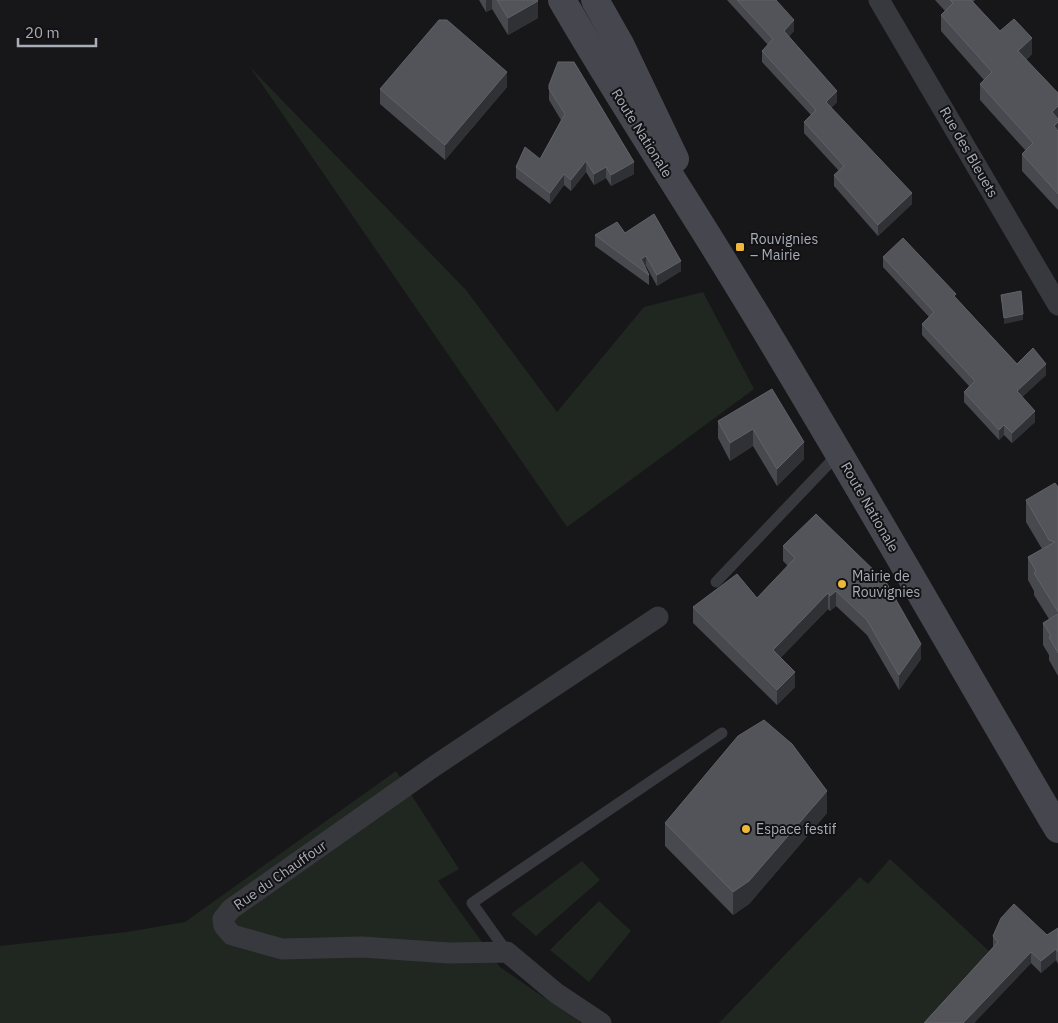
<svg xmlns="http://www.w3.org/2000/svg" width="1058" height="1023" font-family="'IBM Plex Sans',sans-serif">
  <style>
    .green { fill: #1f2720 }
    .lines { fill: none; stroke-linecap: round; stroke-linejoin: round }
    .service { stroke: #38393e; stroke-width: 11 }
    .minor { stroke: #38393e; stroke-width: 21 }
    .secondary { stroke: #46474e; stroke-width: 28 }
    .wall { fill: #48494e }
    .shaded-wall { fill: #303134 }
    .building { fill: #535459; stroke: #606268 }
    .poi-dot { fill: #efb839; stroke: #121214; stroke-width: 2 }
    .labels { text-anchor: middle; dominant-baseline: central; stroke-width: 4; stroke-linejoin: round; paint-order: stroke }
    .street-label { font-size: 14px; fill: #a9adb8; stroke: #121214 }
    .poi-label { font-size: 14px; fill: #a9adb8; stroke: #121214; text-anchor: start }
  </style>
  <rect width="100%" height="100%" fill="#171719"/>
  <g class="green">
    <polygon points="250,67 466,290 557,412 644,307 703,292 754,389 567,527"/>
    <polygon points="396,771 459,869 438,881 500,967 581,1023 0,1023 0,946 127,932 185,922"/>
    <polygon points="890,859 990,952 928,1023 719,1023 860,877 868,884"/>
    <polygon points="582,861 600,880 536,936 511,914"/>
    <polygon points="599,901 631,931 589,982 550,950"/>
  </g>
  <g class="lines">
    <g class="service">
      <polyline points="716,582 839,453"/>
      <polyline points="507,952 472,903 722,733"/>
    </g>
    <g class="minor">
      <polyline points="879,0 1058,305"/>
      <polyline points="601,1023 556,993 507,952 449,953 362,947 282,949 232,935 224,926 223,919 231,909 436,765 658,617"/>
    </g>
    <g class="secondary">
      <path d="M562 0C614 90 671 176 725 264 840 450 947 641 1058 829"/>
      <polyline points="595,0 621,46 675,159"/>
    </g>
  </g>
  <g class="wall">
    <polygon points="479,0 537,0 538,18 508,35 492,9 486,12"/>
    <polygon points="727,0 776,0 794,31 789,36 837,102 831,108 912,204 878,236 834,186 834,175 839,171 804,133 804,122 811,115 762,62 762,51 768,45"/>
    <polygon points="935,0 975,0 973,2 1000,31 1032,54 1026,60 1058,93 1058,210 1022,171 1022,154 1026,151 980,100 980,84 984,80 941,31 941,15 945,11"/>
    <polygon points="549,85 634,174 611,186 606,178 594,185 586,172 571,191 564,185 550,204 516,178 516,167 540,159 561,120 549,100"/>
    <polygon points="507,87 445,160 380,104 380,89"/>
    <polygon points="625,233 681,271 657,286 646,266 645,267 649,275 649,285 595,246 595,235"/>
    <polygon points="883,257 956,298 1017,364 1046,375 1022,397 1035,422 1012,443 1004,435 999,440 964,402 964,392 969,386 922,335 922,324 929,317 883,267"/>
    <polygon points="772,389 804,459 777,486 753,446 730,461 718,438 718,421"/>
    <polygon points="1058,487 1058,676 1049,660 1049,655 1043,645 1043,623 1049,619 1034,595 1034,591 1028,580 1028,557 1042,549 1026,522 1026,500"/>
    <polygon points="783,546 921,659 899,690 867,635 836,606 830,611 828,609 780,658 795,687 777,705 693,623 693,607 757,598 788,566 783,561"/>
    <polygon points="827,813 749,904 733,915 665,846 665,823"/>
    <polygon points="1058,928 1058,964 1056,960 1041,973 1031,963 974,1023 924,1023 993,947 993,936 1047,935"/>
  </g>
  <g class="shaded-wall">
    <polygon points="486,0 492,0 492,9 486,12"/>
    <polygon points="538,1 538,18 508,35 508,18"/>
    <polygon points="794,20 794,31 784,42 784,31"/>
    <polygon points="1032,38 1032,54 1018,67 1018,51"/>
    <polygon points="507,72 507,87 445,160 445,145"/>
    <polygon points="837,91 837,102 826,113 826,102"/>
    <polygon points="1058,106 1058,138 1054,142 1052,112"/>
    <polygon points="586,161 586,172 571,191 571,180"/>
    <polygon points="634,162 634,174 611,186 611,175"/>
    <polygon points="606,167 606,178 594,185 594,174"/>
    <polygon points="564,174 564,185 550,204 550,193"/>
    <polygon points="912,193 912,204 878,236 878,225"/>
    <polygon points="646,256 646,266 641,269 641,259"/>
    <polygon points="681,261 681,271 657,286 657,275"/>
    <polygon points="1023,314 1023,320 1004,324 1004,318"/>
    <polygon points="1046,364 1046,375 1017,402 1017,391"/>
    <polygon points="1035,411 1035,422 1012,443 1012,433"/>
    <polygon points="1004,425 1004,435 999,440 999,430"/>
    <polygon points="753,429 753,446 730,461 730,443"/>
    <polygon points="804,442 804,459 777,486 777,469"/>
    <polygon points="836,591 836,606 830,611 830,596"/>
    <polygon points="828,593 828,609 773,666 773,650"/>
    <polygon points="921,644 921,659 899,690 899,675"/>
    <polygon points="795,672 795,687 777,705 777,690"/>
    <polygon points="827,791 827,813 749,904 733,915 733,892"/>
    <polygon points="1056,949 1056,960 1041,973 1041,961"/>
    <polygon points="1031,952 1031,963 974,1023 963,1023"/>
  </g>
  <g class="building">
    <polygon points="497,0 537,0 538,1 508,18"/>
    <polygon points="737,0 776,0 794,20 784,31 837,91 826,102 912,193 878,225 834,175 844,166 804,122 816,110 762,51 773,39"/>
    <polygon points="950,0 971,0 1000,31 1014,19 1032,38 1018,51 1058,93 1058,106 1052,112 1058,119 1058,122 1054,126 1058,131 1058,194 1022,154 1033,143 980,84 992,72 941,15 953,3"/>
    <polygon points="439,20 447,20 507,72 445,145 380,89"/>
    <polygon points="558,62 574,62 634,162 611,175 606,167 594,174 586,161 571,180 564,174 550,193 516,167 525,147 540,159 565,114 549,89 549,85"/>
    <polygon points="654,214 681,261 657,275 646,256 641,259 649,275 595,235 617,222 625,233"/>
    <polygon points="903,238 956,294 954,296 1017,364 1033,348 1046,364 1017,391 1035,411 1012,433 1004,425 999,430 964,392 975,381 922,324 934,312 883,257"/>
    <polygon points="1021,291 1023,314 1004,318 1001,295"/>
    <polygon points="772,389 804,442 777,469 753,429 730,443 718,421"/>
    <polygon points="1055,483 1058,487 1058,612 1034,573 1036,571 1028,557 1055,542 1049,540 1026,500"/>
    <polygon points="816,514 886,582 921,644 899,675 867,620 836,591 830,596 828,593 773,650 795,672 777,690 693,607 737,574 757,598 795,558 783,546"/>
    <polygon points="1058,614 1058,653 1049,637 1051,636 1043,623"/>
    <polygon points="764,720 792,744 827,791 749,881 733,892 665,823 738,736"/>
    <polygon points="1014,904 1047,935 1058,928 1058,952 1056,949 1041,961 1031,952 963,1023 924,1023 998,942 993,936 1001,918"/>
  </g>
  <g class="poi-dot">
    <rect x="735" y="242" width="10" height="10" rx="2.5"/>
    <circle cx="842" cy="584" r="5"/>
    <circle cx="746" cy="829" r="5"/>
  </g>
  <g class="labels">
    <g class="street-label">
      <text transform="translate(642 133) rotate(58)">Route Nationale</text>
      <text transform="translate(969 152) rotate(60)">Rue des Bleuets</text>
      <text transform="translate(870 507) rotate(60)">Route Nationale</text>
      <text transform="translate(280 875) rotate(-35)">Rue du Chauffour</text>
    </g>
    <g class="poi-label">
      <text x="750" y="239">Rouvignies<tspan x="750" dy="16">– Mairie</tspan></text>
      <text x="852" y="576">Mairie de<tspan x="852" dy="16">Rouvignies</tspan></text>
      <text x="756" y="829">Espace festif</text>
    </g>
  </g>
  <path d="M18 38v8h78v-8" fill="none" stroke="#a9adb8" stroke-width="2.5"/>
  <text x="25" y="38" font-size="15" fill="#a9adb8" stroke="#121214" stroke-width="4" paint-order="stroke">20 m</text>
</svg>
